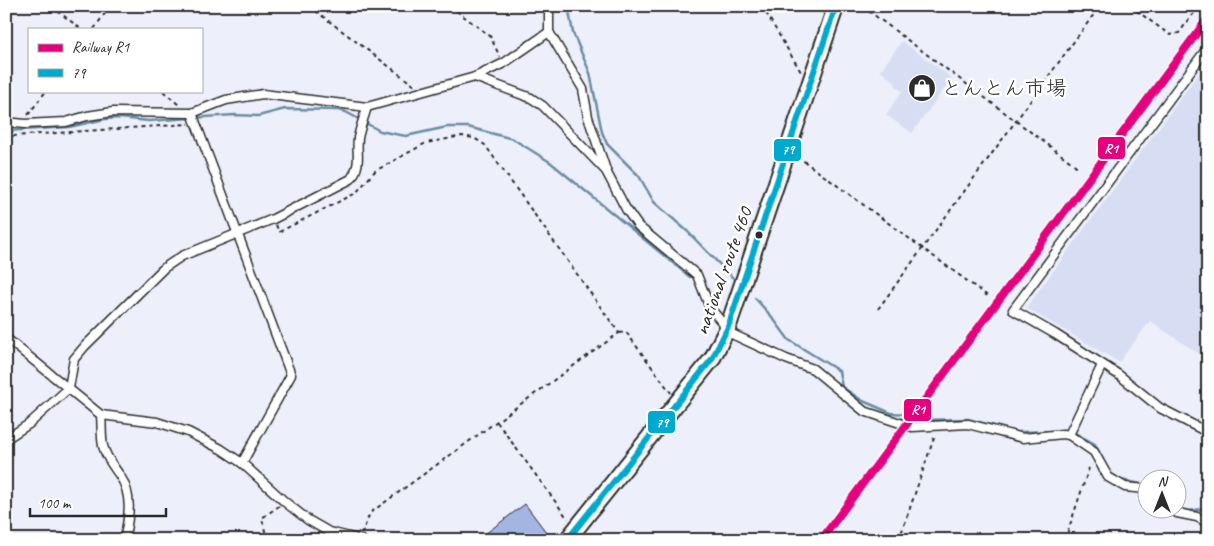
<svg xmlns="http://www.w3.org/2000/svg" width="1214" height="546" font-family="Caveat,'Klee One',sans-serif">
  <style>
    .built { fill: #d7def3 }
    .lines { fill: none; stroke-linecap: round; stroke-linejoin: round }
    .stream { stroke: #6b8ca4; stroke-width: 2.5 }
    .building { fill: #a4b5e4; stroke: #2b2b2b; filter: url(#shadow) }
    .street-casing { stroke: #2b2b2b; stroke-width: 11 }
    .highway-casing { stroke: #2b2b2b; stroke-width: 19 }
    .path { stroke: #2b2b2b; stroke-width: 2; stroke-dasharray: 4 4; stroke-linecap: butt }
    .street { stroke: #fff; stroke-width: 8 }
    .highway { stroke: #fff; stroke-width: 15 }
    .bus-1-casing { stroke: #fff; stroke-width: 10 }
    .bus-1 { stroke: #00a9ce; stroke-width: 6 }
    .rail-1-casing { stroke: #fff; stroke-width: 11 }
    .rail-1 { stroke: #e5007d; stroke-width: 8 }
    .bus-dot { fill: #2b2b2b; stroke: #fff; stroke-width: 2 }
    .labels { text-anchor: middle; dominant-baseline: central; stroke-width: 5; stroke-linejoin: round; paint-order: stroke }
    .poi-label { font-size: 21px; fill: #2b2b2b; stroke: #fff; text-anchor: start }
    .street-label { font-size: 21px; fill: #2b2b2b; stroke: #fff }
    .line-badge { stroke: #fff; stroke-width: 2 }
    .badge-label { font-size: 14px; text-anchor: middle; font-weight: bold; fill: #fff }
  </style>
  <defs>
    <filter id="shadow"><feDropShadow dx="2" dy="3.5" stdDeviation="0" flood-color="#0004"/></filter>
  </defs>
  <rect width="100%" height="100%" fill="#edf0fa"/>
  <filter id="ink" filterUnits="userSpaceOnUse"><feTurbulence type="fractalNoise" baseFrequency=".02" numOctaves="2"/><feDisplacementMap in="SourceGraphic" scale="10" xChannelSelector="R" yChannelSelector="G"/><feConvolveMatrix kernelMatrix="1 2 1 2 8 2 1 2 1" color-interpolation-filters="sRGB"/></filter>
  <g filter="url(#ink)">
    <g class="built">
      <polygon points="902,41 952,78 912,133 886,115 902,91 895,85 895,82 880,71"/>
      <polygon points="1208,61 1208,360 1150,321 1119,362 1026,308"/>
    </g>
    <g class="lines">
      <g class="stream">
        <polyline points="568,6 573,33 590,73 602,132 607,144 639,176 654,202 687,231 734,279"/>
        <polyline points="6,131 69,127 105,119 120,118 149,121 234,115 258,116 285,109 338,110 346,112 380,131 395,134 406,136 447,127 468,127 513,139 550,162 690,277"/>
        <polyline points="755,298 772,317 789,340 839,371 842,387 863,401 891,413 908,414 919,420 968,419 1018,432 1058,431"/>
        <polyline points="1075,433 1095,444 1109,472 1121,480 1146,485"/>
        <path d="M1176 504C1185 515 1196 510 1208 507"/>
      </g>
    </g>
    <polygon class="building" points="525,504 552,540 477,540"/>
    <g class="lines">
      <g class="street-casing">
        <g id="street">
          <polyline points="549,6 549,32 583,89 588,117 607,173 626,209 638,226 697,275 710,308 732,334 786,359 813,369 864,411 912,427 968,424 1023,438 1063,434 1069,435 1094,452 1108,477 1125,487 1146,489"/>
          <polyline points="1208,47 1013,310 1055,334 1119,375 1160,408 1203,430 1208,435"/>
          <polyline points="475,77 531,98 543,106 606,171"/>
          <polyline points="192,113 291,375 242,463"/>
          <polyline points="6,122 25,124 66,122 87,116 113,112 192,113 226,100 263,94 367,107 475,77 504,63 549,32"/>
          <polyline points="6,338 101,415 157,422 188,432 221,449 242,463 285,502 308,520 329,532 362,540"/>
          <path d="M101 415C102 425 101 436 103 446 106 458 114 467 120 476 133 495 129 518 124 540"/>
          <polyline points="1069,435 1102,365"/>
          <path d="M6 439 29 424 69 388 74 359 85 346 164 268 182 256 273 219 351 179C362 163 356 155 358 138 360 128 364 117 367 107"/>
          <polyline points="1173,508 1177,513 1197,517 1208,523"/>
        </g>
      </g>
      <g class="highway-casing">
        <polyline id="highway" points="567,540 712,359 728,327 836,6"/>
      </g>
      <g class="path">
        <polyline points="51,6 81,29"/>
        <polyline points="309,6 415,86"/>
        <polyline points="450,6 490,36 500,57"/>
        <polyline points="762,6 801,72"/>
        <polyline points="862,6 1079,168"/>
        <polyline points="1130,6 1170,35 1179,33 1199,6"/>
        <polyline points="94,29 110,6"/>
        <polyline points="163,91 179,105"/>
        <polyline points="28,115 46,91"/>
        <polyline points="6,140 12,136 189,124"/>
        <polyline points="797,156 989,297"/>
        <polyline points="276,225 279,232 356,193 375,171 426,143 462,136 474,138 485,145 619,333 370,513 362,533"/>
        <polyline points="878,309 1100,6"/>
        <polyline points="619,333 626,332 671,393"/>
        <polyline points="497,422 568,519"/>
        <polyline points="267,540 262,518 279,506"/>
        <polyline points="899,540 935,435"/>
        <polyline points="1065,540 1089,468 1092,465"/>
      </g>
      <use href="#street" class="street"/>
      <use href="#highway" class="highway"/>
      <g class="bus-1-casing">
        <polyline id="bus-1" points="567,540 712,359 728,327 836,6"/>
      </g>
      <use href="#bus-1" class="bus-1"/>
      <g class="rail-1-casing">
        <polyline id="rail-1" points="821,540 1208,18"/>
      </g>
      <use href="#rail-1" class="rail-1"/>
    </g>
  </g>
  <defs>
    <g id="shop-disc" transform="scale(1.4375)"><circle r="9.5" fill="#2b2b2b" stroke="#fff"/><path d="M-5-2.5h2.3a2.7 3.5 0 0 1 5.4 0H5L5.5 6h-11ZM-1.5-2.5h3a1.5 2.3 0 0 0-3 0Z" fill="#fff"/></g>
  </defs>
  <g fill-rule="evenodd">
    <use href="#shop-disc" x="922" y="88"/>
  </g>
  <circle class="bus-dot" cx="759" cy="235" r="4.5"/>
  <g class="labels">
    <g class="poi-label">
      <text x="941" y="88">とんとん市場</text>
    </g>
    <g class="street-label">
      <text transform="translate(723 271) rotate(-70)">national route 460</text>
    </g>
  </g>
  <g class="line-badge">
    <rect x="1097" y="136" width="29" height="24" rx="5" fill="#e5007d"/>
    <rect x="773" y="138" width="29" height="24" rx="5" fill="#00a9ce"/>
    <rect x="903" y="398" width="29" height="24" rx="5" fill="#e5007d"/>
    <rect x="647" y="410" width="29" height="24" rx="5" fill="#00a9ce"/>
  </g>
  <g class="badge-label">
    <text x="1111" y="153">R1</text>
    <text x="788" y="154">79</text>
    <text x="918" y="414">R1</text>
    <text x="662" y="427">79</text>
  </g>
  <rect width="1214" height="546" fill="none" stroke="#fff" stroke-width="25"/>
  <rect x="12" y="12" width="1189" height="521" fill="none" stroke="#2b2b2b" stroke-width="2" filter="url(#ink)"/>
  <rect x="28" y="28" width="175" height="65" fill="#ffffff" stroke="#aaaaaa"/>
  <rect x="38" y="44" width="25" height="8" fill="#e5007d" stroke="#aaaaaa"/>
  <text x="72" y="52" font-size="15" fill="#2b2b2b">Railway R1</text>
  <rect x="38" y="69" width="25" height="8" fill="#00a9ce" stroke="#aaaaaa"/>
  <text x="72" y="78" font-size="15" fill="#2b2b2b">79</text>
  <g transform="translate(1162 494)"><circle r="24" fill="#ffffff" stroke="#aaaaaa"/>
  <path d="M0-4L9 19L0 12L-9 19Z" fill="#2b2b2b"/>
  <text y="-8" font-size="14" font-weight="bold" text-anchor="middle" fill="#2b2b2b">N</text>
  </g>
  <path d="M30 508v8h136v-8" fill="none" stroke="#2b2b2b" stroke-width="2.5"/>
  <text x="38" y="508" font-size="15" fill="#2b2b2b" stroke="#ffffff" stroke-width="4" paint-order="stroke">100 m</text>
</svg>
